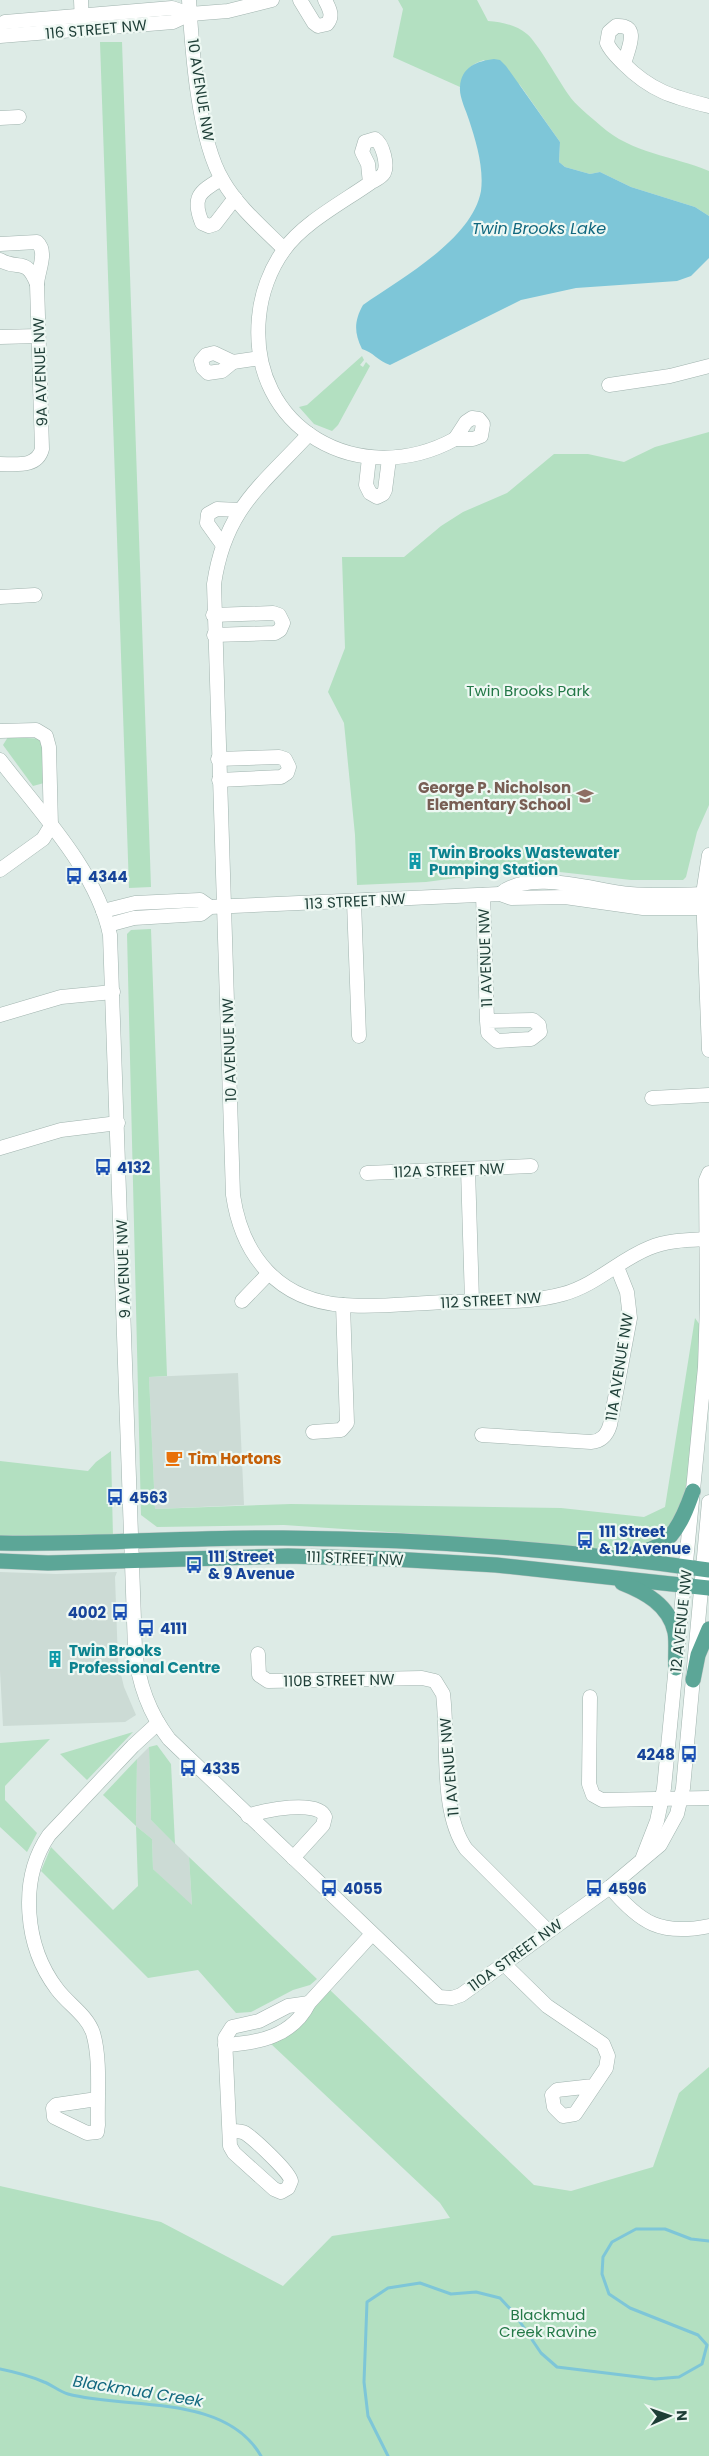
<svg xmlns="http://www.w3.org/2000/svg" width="709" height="2456" font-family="Poppins,sans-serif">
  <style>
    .built { fill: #ccdbd5 }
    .green { fill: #b3e0c1 }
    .water { fill: #7ec6d8 }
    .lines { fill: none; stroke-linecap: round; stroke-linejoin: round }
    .stream { stroke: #7ec6d8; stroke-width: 3 }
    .minor-casing { stroke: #a0b3ae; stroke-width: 15 }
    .major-casing { stroke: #bbc5c3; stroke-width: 16 }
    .minor { stroke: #fff; stroke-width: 14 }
    .major { stroke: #5ca697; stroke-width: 15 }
    .labels { text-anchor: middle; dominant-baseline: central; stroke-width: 4.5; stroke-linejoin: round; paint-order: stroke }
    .street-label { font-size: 15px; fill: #1d3d36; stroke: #eef8f3 }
    .park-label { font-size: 15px; fill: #237847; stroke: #eef8f3 }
    .education-label { font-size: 15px; font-weight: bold; fill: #785e54; stroke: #eef8f3; text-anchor: end }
    .culture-label { font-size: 15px; font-weight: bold; fill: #0d838f; stroke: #eef8f3; text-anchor: start }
    .transit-label { font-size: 15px; font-weight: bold; fill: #164399; stroke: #eef8f3; text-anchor: start }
    .food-label { font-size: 15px; font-weight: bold; fill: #c56008; stroke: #eef8f3; text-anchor: start }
    .water-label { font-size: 16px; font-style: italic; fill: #11687f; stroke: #eef8f3 }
  </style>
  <rect width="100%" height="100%" fill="#ddebe6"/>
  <g class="built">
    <polygon points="238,1373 244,1505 155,1509 149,1377"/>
    <polygon points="0,1572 56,1574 117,1572 115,1577 118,1662 124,1687 136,1715 125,1722 3,1726 0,1671"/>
    <polygon points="149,1747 151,1820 189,1857 192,1906 153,1869 152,1839 136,1826 137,1759"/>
  </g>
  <g class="green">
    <path d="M398 0H477L488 21C502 22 516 25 527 34 537 42 559 81 568 94 576 106 590 116 601 126 631 153 673 156 709 171V216L695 207 631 187 600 172 590 174 565 167 559 162 560 142 520 85 484 60C468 65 465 72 460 87L393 57 403 9Z"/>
    <polygon points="100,42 122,42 151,887 129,888"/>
    <polygon points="362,356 364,360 360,365 363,367 366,362 370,366 338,425 332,431 314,424 299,407 307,405"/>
    <polygon points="709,432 709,805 697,832 686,877 683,880 631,880 542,870 494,873 426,882 357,885 355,835 344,723 328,692 345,648 342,557 404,557 441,526 463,512 507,493 554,454 588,454 624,462 655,447"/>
    <polygon points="8,737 45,739 44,783 33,786 3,745"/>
    <polygon points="151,929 167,1376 149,1377 155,1509 291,1504 561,1508 644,1517 665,1507 695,1318 702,1328 689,1475 676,1523 660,1540 638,1548 606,1549 492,1539 284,1525 157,1527 141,1515 127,934 131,930"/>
    <polygon points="111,1451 113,1537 0,1535 0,1461 88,1471 96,1462"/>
    <polygon points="133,1732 87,1780 60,1754"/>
    <polygon points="50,1739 5,1786 5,1800 37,1833 27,1852 0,1827 0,1743"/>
    <polygon points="157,1745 171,1764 175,1844 151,1820 149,1747"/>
    <polygon points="137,1759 136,1826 152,1839 153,1869 192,1905 189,1857 317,1979 310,1985 293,1990 251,2012 236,2013 198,1970 148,1978 41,1871 51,1847 113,1910 138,1886 136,1826 103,1795"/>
    <polygon points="330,1990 534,2185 571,2191 653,2167 679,2093 709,2067 709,2456 0,2456 0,2186 161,2222 283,2286 332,2236 450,2218 440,2203 270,2043 304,2020"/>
  </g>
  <path class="water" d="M494 59 500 60 506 66 560 142 559 162 565 167 590 174 600 172 631 187 695 207 709 216V258L691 276 677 281 576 288 521 300 390 365C378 361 373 352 362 349 354 333 354 321 363 305 401 278 472 240 481 191 484 168 476 141 469 120 466 110 459 97 460 87 461 67 477 61 494 59Z"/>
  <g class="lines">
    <g class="stream">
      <path d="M0 2369C15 2372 30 2376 44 2382 52 2385 60 2392 68 2394 128 2410 225 2393 261 2456"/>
      <polyline points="388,2456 368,2416 364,2382 367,2302 388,2288 420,2283 451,2294 476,2292 500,2298 514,2313 541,2353 557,2367 655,2379 679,2377 702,2364 707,2345 698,2335 630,2308 609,2294 602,2274 603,2257 612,2242 636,2229 665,2229 691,2239 709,2241"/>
    </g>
    <g class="minor-casing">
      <g id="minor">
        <polyline points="81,0 82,24"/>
        <path d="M189 0C192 49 198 140 223 181 238 207 263 228 284 249"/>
        <path d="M300 0 314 23 318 26 327 24C334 16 329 8 325 0"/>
        <polyline points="0,25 5,22 172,8 190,14"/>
        <polyline points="0,36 173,22 190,14 228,11 272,0"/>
        <path d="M624 64C627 51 642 24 616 26L609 32 607 43C611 52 617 57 624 64 651 91 673 97 709 106"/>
        <polyline points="0,118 19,117"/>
        <path d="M221 179C201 191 191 196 202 223L209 226 215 224 235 198"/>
        <path d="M370 183C375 180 381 178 384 173 388 165 383 144 375 139L365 142 362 152 368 164 370 183C343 202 303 223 284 250 270 269 261 294 259 317 248 429 360 491 455 439"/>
        <path d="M0 244 37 242C48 252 38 270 37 284L42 449C37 468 15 464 0 464"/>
        <path d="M0 260C18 271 26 256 37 284"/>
        <polyline points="0,337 38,336"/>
        <polygon points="214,353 233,362 222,371 208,373 203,368 201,361 206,355"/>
        <polyline points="233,362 260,358"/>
        <polyline points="609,385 670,376 709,366"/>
        <polygon points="472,418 479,419 483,424 481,436 473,439 455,439 466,422"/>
        <path d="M309 434C261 486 225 509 214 584L233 1195C242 1256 278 1300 343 1305 377 1308 412 1303 446 1302 482 1301 528 1304 563 1294 596 1285 619 1260 649 1248 668 1240 689 1240 709 1239"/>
        <polyline points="369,458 366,485 370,493 377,497 383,494 385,490 389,459"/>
        <polyline points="222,544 207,523 208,514 217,509 240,510"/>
        <polyline points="0,597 35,595"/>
        <polyline points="213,615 273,613 279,615 283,623 280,630 275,633 214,635"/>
        <polyline points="0,731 36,730 46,736 49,747 51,826 43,839 0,870"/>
        <polyline points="218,759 279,757 285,759 289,767 287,773 281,777 219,780"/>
        <path d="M0 760C39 811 97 871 110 935L135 1649C138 1681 149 1713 169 1739L439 1997 452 1998 461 1995 610 1887 660 1845 677 1814 683 1788 709 1502"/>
        <polyline points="709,855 703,894 709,1050"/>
        <path d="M500 894C531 868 594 891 630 894 655 896 679 895 703 894"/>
        <polyline points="483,895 487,1021 488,1033 497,1041 531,1039 540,1032 539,1025 533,1020 487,1021"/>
        <polyline points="354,902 359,1036"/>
        <polyline points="103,911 135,903 200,900 210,907"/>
        <polyline points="108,925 134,918 201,914 210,907 500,894 511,898 565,897 643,908 704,908"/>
        <polyline points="0,1015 61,997 113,992"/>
        <polyline points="652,1098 709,1095"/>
        <polyline points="0,1148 61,1130 118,1123"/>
        <polyline points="468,1169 472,1301"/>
        <polyline points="367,1173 531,1166"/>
        <polyline points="242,1301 268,1274"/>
        <polyline points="313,1432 341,1430 347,1423 343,1305"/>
        <path d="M482 1435 591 1442C602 1441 607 1435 610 1425L630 1318 627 1292 617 1267"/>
        <path d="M258 1654 259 1675 268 1681 422 1678 435 1681 443 1694C449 1740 439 1811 466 1849L548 1931"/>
        <polyline points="590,1697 589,1784 593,1795 602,1800 709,1798"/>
        <path d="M248 1816C262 1810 319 1799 325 1817L323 1825 293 1858"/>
        <polyline points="643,1857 657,1821 664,1788 705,1367 707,1303 706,1180 709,1173"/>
        <path d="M610 1887C640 1923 661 1936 709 1926"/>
        <polyline points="504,1964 547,2006 603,2044 608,2056 606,2068 575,2114 563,2116 554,2107 552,2095 557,2090 593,2086"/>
        <path d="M225 2045C259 2043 293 2036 309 2003L372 1934"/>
        <path d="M97 2099 56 2105 53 2108 54 2117 87 2133 97 2132 98 2125C97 2098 101 2059 93 2033 87 2015 68 2004 57 1989 25 1947 18 1880 49 1835L133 1746 158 1723"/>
        <path d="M230 2136 233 2131C238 2131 241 2131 245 2133 254 2139 290 2172 291 2181L288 2188 281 2192 274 2189 234 2153 230 2146 225 2038 232 2027 259 2021 288 2006 309 2003"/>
      </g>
    </g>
    <g class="major-casing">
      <g id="major">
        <path d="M0 1543C95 1545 189 1537 283 1538 425 1539 569 1550 709 1570"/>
        <path d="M626 1555C669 1551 680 1528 693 1491"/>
        <polyline points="0,1561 48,1563 288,1556 392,1559 496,1565 709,1588"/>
        <path d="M622 1583C645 1592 669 1605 675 1632 677 1643 675 1656 676 1668"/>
        <polyline points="693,1680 698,1655 709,1629"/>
      </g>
    </g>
    <use href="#minor" class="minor"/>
    <use href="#major" class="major"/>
  </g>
  <defs>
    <g id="school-bare" transform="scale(1.35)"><path d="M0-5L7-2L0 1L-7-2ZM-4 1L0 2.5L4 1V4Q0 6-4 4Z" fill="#8d6e63" stroke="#eef8f3" stroke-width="2.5" paint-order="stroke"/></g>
    <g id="building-bare" transform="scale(1.35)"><path d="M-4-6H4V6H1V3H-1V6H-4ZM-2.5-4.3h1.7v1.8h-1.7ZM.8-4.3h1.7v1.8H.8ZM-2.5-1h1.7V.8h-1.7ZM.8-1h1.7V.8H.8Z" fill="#0f9aa8" stroke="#eef8f3" stroke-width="2.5" paint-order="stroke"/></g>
    <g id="bus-bare" transform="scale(1.35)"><path d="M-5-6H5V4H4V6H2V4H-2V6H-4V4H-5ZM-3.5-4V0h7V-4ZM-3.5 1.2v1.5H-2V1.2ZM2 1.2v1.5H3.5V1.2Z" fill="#1a4fb4" stroke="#eef8f3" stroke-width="2.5" paint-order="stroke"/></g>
    <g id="cafe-bare" transform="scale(1.35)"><path d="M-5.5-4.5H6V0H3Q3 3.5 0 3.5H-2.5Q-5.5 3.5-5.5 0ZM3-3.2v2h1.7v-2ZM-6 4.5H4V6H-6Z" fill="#e8710a" stroke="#eef8f3" stroke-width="2.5" paint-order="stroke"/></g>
  </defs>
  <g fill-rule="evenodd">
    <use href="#school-bare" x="585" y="796"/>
    <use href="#building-bare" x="415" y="861"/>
    <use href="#bus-bare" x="74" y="876"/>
    <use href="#bus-bare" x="103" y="1167"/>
    <use href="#cafe-bare" x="174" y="1458"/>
    <use href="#bus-bare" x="115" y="1497"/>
    <use href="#bus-bare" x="585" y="1540"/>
    <use href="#bus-bare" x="194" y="1565"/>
    <use href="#bus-bare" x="120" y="1612"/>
    <use href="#bus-bare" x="146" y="1628"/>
    <use href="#building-bare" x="55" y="1659"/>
    <use href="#bus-bare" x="689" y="1754"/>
    <use href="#bus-bare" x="188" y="1768"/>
    <use href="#bus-bare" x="329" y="1888"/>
    <use href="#bus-bare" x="594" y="1888"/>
  </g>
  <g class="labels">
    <g class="street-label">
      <text transform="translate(96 29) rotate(-5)">116 STREET NW</text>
      <text transform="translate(201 90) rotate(81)">10 AVENUE NW</text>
      <text transform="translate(40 372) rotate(-92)">9A AVENUE NW</text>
      <text transform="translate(355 901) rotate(-3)">113 STREET NW</text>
      <text transform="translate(485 958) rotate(-92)">11 AVENUE NW</text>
      <text transform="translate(229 1050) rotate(-92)">10 AVENUE NW</text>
      <text transform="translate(449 1170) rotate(-2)">112A STREET NW</text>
      <text transform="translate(123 1269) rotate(-92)">9 AVENUE NW</text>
      <text transform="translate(491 1300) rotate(-3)">112 STREET NW</text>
      <text transform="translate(619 1367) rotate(-81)">11A AVENUE NW</text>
      <text transform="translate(355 1558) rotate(2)">111 STREET NW</text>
      <text transform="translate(681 1621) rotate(-84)">12 AVENUE NW</text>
      <text transform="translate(339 1680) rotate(-1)">110B STREET NW</text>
      <text transform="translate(449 1767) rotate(-95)">11 AVENUE NW</text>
      <text transform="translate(515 1955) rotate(-36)">110A STREET NW</text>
    </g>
    <g class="park-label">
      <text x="528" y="690">Twin Brooks Park</text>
      <text x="548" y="2314">Blackmud<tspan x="548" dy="17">Creek Ravine</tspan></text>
    </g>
    <g class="education-label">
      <text x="571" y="787">George P. Nicholson<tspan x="571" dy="17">Elementary School</tspan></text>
    </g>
    <g class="culture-label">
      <text x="429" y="852">Twin Brooks Wastewater<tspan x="429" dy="17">Pumping Station</tspan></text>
      <text x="69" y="1650">Twin Brooks<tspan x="69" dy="17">Professional Centre</tspan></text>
    </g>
    <g class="transit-label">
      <text x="88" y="876">4344</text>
      <text x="117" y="1167">4132</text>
      <text x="129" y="1497">4563</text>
      <text x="599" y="1531">111 Street<tspan x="599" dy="17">&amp; 12 Avenue</tspan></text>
      <text x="208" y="1556">111 Street<tspan x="208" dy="17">&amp; 9 Avenue</tspan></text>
      <text x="106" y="1612" text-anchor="end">4002</text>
      <text x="160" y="1628">4111</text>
      <text x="675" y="1754" text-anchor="end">4248</text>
      <text x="202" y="1768">4335</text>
      <text x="343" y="1888">4055</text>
      <text x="608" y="1888">4596</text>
    </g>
    <g class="food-label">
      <text x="188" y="1458">Tim Hortons</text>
    </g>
    <g class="water-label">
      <text x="539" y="228">Twin Brooks Lake</text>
      <text transform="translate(138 2391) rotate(9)">Blackmud Creek</text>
    </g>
  </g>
  <g transform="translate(669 2416) rotate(88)" stroke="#eef8f3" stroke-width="4" paint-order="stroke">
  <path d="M0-4L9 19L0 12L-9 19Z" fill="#1d3d36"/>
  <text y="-8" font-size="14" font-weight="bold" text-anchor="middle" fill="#1d3d36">N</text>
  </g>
</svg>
